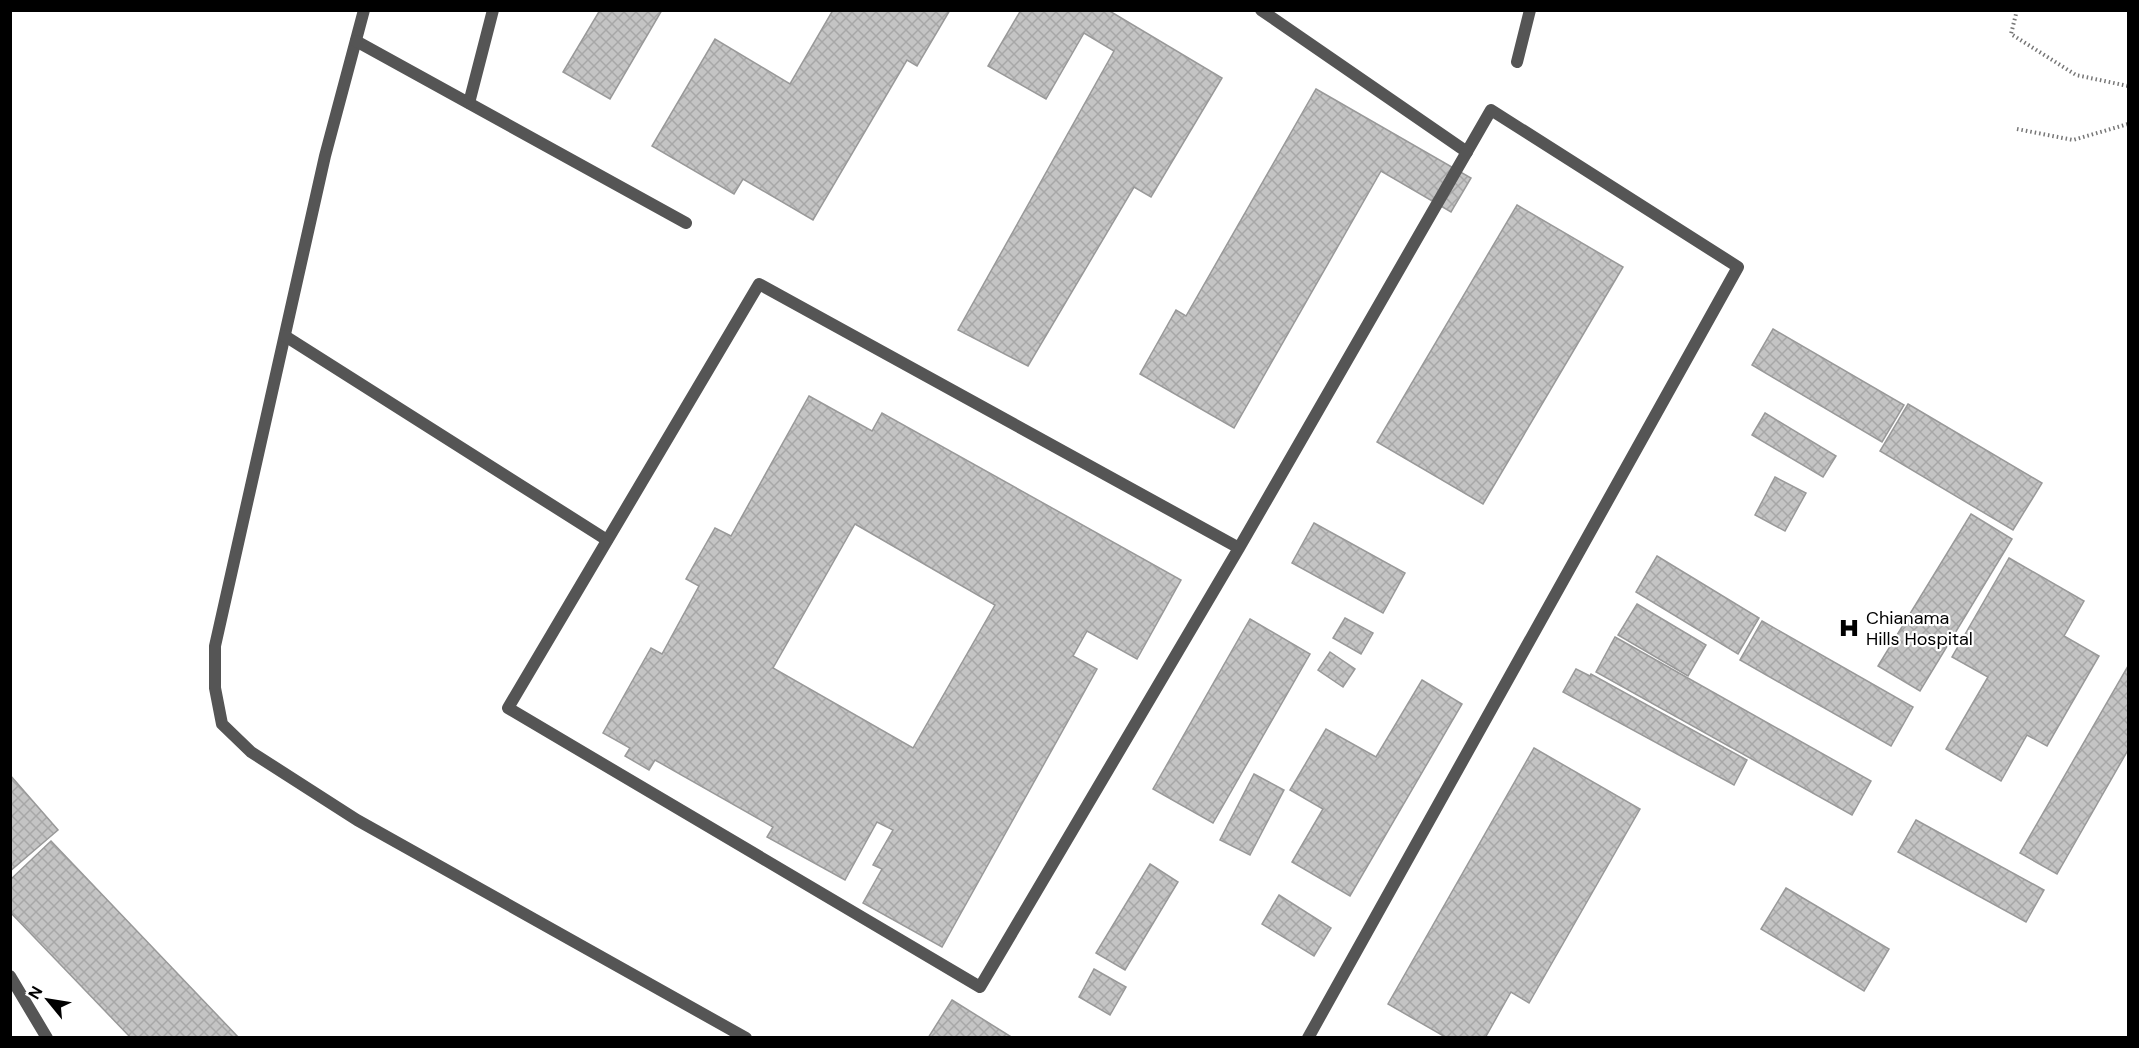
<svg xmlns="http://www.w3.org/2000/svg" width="2139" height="1048" font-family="'DM Sans',sans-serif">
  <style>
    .building { fill: url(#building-cross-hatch); stroke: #999; stroke-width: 1.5; fill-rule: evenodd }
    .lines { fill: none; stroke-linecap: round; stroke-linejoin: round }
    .path { stroke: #777; stroke-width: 4; stroke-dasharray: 1.5 3; stroke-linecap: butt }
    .service { stroke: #555; stroke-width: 12 }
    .labels { text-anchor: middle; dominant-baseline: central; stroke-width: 4.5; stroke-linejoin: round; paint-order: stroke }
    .poi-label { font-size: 18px; fill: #000; stroke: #fff; text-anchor: start }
  </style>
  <defs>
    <pattern id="building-cross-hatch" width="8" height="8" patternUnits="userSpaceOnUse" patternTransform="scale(1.5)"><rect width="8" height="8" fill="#c4c4c4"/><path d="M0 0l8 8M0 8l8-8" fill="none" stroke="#a7a7a7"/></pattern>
  </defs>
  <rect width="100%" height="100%" fill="#fff"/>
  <g class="building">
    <polygon points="600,10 662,10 610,99 563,72"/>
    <polygon points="833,10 950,10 917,66 907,60 813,220 743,179 734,194 652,146 715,39 790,84"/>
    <polygon points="1021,10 1108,10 1222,78 1151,197 1134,187 1028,366 958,330 1114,51 1084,33 1046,99 988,66"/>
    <polygon points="1316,89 1471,178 1451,212 1381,171 1234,428 1140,374 1176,310 1186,316"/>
    <polygon points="1517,205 1623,267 1483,504 1377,442"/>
    <polygon points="1773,329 1904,405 1882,442 1752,365"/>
    <path d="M809 396 872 431 882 413 1181 580 1137 659 1087 631 1073 656 1097 669 942 947 863 903 882 869 873 865 893 830 877 822 845 880 767 837 773 827 655 760 649 770 625 756 630 748 603 733 651 648 662 654 699 586 686 579 715 528 731 536ZM855 524 995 605 913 748 773 668Z"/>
    <polygon points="1908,404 2042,483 2013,530 1880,451"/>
    <polygon points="1765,413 1836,456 1823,477 1752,435"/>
    <polygon points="1775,477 1806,493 1785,531 1755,515"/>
    <polygon points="1971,514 2012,539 1920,691 1878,666"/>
    <polygon points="1314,523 1405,573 1383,613 1292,563"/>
    <polygon points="1657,556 1759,618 1738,654 1636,592"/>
    <polygon points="2009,558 2084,601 2064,636 2099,656 2047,746 2027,735 2001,781 1946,749 1988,677 1952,657"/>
    <polygon points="1637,604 1706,645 1688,676 1618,635"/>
    <polygon points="1345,618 1373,633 1361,654 1333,638"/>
    <polygon points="1250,619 1310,654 1213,823 1153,789"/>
    <polygon points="1762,621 1913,707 1891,746 1740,660"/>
    <polygon points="1615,637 1871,781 1852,815 1596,672"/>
    <polygon points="1330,652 1355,669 1343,687 1318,670"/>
    <polygon points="2128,666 2128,750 2057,874 2020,853"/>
    <polygon points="1576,669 1590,676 1591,674 1747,760 1734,785 1563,692"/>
    <polygon points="1422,680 1462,704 1350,896 1292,862 1323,809 1290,790 1326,729 1376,757"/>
    <polygon points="1534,748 1640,809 1529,1003 1511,992 1485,1038 1447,1038 1388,1004"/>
    <polygon points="1254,774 1284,790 1250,855 1220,840"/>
    <polygon points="10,775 58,830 10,871"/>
    <polygon points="1916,820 2044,890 2026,922 1898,852"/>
    <polygon points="51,841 239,1038 131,1038 10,912 10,880"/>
    <polygon points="1150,864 1178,882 1125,970 1096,953"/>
    <polygon points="1786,888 1889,949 1864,991 1761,929"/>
    <polygon points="1279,895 1331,928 1314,956 1262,924"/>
    <polygon points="1094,969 1126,987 1110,1015 1079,997"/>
    <polygon points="952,1000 1013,1038 928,1038"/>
  </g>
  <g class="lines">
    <g class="path">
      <polyline points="2017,10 2011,34 2076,75 2128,86"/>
      <polyline points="2017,129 2073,140 2128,124"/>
    </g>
    <g class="service">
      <polyline points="364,10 325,156 215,646 215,688 222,724 251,752 357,820 746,1038"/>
      <polyline points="1261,10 1467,152"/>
      <polyline points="356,41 686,223"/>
      <polyline points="1517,62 1530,10"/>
      <polyline points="469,103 493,10"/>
      <polyline points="285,336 607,540"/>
      <polyline points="1239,548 759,284 508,708 980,987 1239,548 1491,110 1738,267 1308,1038"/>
      <polyline points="10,976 47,1038"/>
    </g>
  </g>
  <defs>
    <g id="hospital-bare" transform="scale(1.62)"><path d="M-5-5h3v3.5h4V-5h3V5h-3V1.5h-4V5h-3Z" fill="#000" stroke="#fff" stroke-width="2.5" paint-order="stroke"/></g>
  </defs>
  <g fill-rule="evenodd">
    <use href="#hospital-bare" x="1849" y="628"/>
  </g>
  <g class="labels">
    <g class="poi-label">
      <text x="1866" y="618">Chianama<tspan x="1866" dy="21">Hills Hospital</tspan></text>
    </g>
  </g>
  <rect width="2139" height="1048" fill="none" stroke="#000000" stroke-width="24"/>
  <g transform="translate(48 1000) rotate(300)" stroke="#ffffff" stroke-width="4.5" paint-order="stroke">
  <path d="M0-4.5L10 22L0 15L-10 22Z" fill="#000000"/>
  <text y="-9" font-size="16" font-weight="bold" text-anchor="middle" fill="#000000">N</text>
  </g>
</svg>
